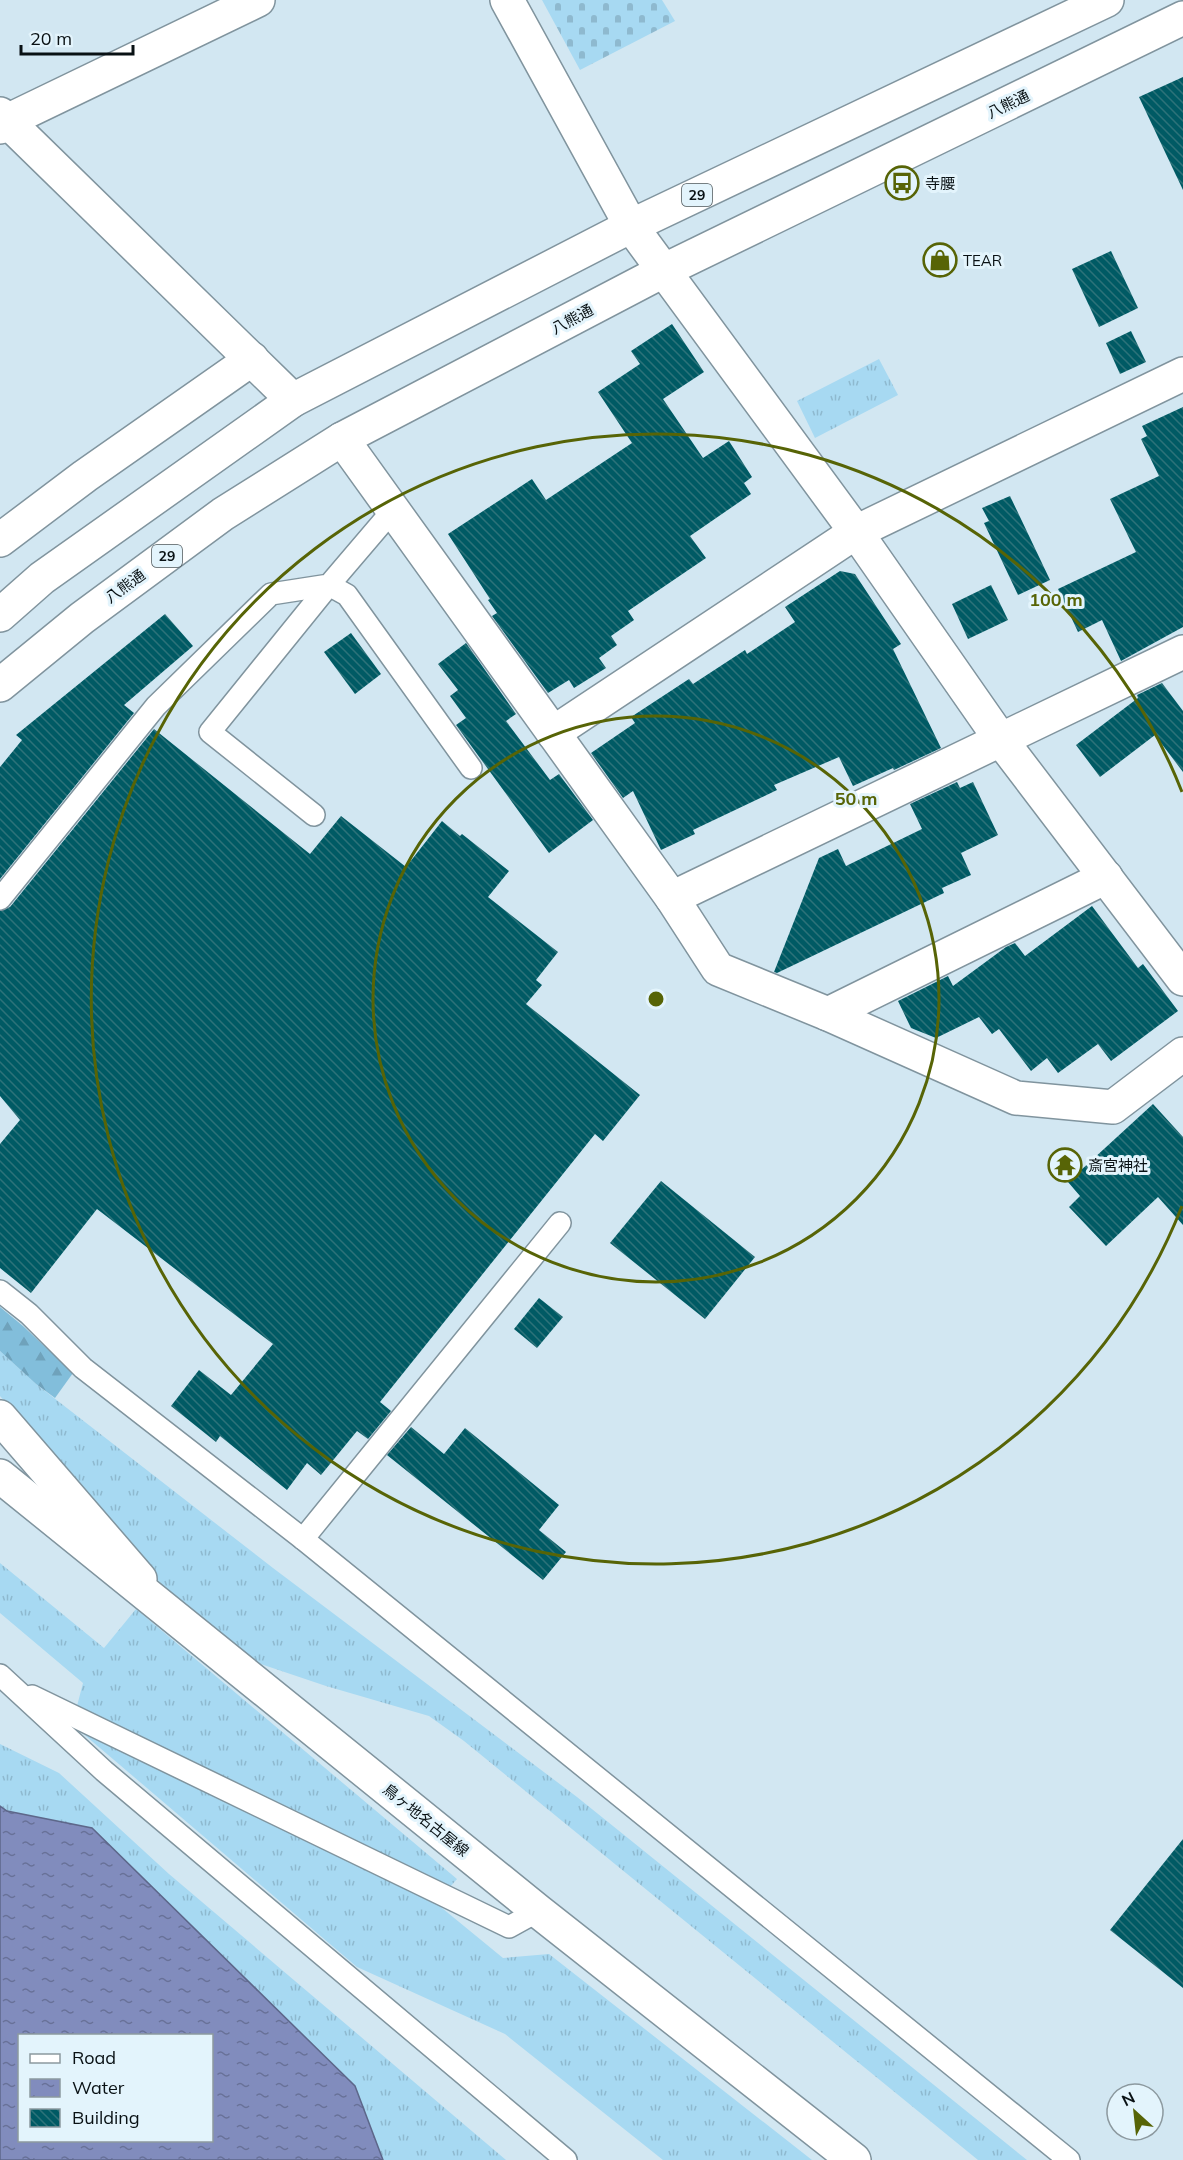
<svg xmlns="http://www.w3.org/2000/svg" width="1183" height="2160" font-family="Mulish,'Noto Sans JP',sans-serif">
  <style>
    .grass { fill: url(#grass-tufts) }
    .forest { fill: url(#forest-firs) }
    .cemetery { fill: url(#cemetery-stones) }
    .water { fill: url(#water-ripples); stroke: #5d678a; stroke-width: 1.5; fill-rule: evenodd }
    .building { fill: url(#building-back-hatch) }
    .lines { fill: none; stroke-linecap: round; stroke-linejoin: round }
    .service-casing { stroke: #80949e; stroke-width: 24 }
    .minor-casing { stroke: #80949e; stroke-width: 36 }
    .tertiary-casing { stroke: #80949e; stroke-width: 36 }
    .secondary-casing { stroke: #80949e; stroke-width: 36 }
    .primary-casing { stroke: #80949e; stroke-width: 36 }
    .service { stroke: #fff; stroke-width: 21 }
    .minor { stroke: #fff; stroke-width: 33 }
    .tertiary { stroke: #fff; stroke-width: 33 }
    .secondary { stroke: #fff; stroke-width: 33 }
    .primary { stroke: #fff; stroke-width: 33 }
    .ring { fill: none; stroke: #576406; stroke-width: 3 }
    .labels { text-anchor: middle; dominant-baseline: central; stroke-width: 6; stroke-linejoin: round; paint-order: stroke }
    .shield { fill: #e3f4fc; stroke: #4a555a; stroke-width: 1.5 }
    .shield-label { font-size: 14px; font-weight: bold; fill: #091114 }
    .street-label { font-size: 15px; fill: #091114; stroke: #e3f4fc }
    .poi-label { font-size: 15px; fill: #091114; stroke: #e3f4fc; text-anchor: start }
    .centre { fill: #576406; stroke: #e3f4fc; stroke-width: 3 }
    .ring-label { font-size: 18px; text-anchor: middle; font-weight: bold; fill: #576406; stroke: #e3f4fc; stroke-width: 6; stroke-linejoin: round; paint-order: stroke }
  </style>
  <defs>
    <pattern id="grass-tufts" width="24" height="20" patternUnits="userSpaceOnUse" patternTransform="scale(1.5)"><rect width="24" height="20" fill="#a7d9f2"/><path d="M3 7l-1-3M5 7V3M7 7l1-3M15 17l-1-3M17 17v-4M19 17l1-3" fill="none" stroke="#8eb9cf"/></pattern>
    <pattern id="forest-firs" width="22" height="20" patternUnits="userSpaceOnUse" patternTransform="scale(1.5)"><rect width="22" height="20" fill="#82bedb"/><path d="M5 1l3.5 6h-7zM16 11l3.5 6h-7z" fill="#6fa2bb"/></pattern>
    <pattern id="cemetery-stones" width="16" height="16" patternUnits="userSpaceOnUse" patternTransform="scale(1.5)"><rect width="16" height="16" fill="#a7d9f2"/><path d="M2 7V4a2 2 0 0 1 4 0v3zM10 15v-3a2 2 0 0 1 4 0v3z" fill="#8eb9cf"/></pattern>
    <pattern id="water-ripples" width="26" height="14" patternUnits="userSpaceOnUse" patternTransform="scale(1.5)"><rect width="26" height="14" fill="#818cbd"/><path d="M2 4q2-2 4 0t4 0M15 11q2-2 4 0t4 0" fill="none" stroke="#687198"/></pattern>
    <pattern id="building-back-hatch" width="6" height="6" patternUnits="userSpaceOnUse" patternTransform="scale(1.5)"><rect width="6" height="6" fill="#005a64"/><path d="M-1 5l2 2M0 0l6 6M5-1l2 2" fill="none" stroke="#2d7279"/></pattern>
  </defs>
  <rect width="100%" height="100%" fill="#d2e7f2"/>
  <g class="grass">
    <polygon points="879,359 898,395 815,438 797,401"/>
    <polygon points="0,1351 36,1384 273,1568 577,1797 1027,2160 978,2160 464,1741 429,1716 326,1686 252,1661 170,1594 0,1396"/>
    <polygon points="0,1563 104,1648 136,1609 457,1879 450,1887 77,1706 83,1683 0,1613"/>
    <polygon points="80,1731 431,1899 503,1958 549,1954 812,2160 663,2160 505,2034 357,1967"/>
    <polygon points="0,1744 59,1773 169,1874 506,2160 383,2160 355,2086 92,1828 7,1811 0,1806"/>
  </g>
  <polygon class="forest" points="0,1307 23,1326 73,1373 55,1398 36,1384 0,1351"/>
  <polygon class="cemetery" points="542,0 662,0 675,21 580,70"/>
  <path class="water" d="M0 1806 7 1811 92 1828 355 2086 383 2160H0ZM20 2036H212V2140H20Z"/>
  <g class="building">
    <polygon points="1183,77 1183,190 1139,97"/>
    <polygon points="1111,251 1138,308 1099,327 1072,269"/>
    <polygon points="672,324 704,372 663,399 703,458 729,441 752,477 744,483 751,494 690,536 706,558 628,611 634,620 611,636 617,645 599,658 606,668 574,688 569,680 548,693 492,616 497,613 488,600 490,599 448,534 532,479 546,500 632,443 598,392 640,364 631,351"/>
    <polygon points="1131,331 1146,362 1120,374 1106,343"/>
    <polygon points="1183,407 1183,627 1121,661 1102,620 1078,632 1058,589 1136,552 1110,499 1159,476 1141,439 1147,436 1142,426"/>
    <polygon points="1010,496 1050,580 1018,595 984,523 989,521 982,508"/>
    <polygon points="840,571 855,574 901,644 893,649 941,748 894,770 893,768 853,786 839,757 774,785 777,790 693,830 695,834 661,850 633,791 623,798 591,753 635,723 631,717 689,679 693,684 745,650 747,654 795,622 785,607"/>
    <polygon points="991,585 1008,620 968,639 952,604"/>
    <polygon points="165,614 193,646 124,705 134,713 0,879 0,767 22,740 16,735"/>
    <polygon points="351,633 381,674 355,694 324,652"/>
    <polygon points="466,643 516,714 506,721 550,780 559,774 593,820 549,853 456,725 466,718 450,696 458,690 438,664"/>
    <polygon points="1162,683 1183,711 1183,772 1155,735 1100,777 1076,745 1138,698 1137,695"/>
    <polygon points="154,729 310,854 341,816 406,867 442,821 460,836 462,834 509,871 488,897 558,952 536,980 542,985 526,1004 640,1095 603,1141 595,1134 380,1402 391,1411 368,1439 357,1431 321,1475 307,1463 287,1490 220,1436 216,1442 171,1406 199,1370 231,1395 273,1344 97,1209 31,1293 0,1268 0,1144 20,1120 0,1096 0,911 10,907"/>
    <polygon points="957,782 960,788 973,782 998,835 961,853 971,875 942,888 944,893 777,973 774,972 819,858 838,849 846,866 922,829 910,804"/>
    <polygon points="1092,906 1138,968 1143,964 1178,1011 1111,1061 1098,1044 1058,1073 1047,1058 1031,1071 999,1029 992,1034 979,1017 936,1038 911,1028 898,1001 948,976 953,986 1006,947 1015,943 1025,956"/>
    <polygon points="1153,1104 1183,1137 1183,1225 1158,1197 1106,1246 1069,1207 1080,1196 1068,1182"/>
    <polygon points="661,1181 755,1257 705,1319 610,1243"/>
    <polygon points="539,1298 563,1317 537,1348 514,1329"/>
    <polygon points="411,1427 444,1454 465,1428 559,1505 539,1530 566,1552 543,1580 387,1455"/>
    <polygon points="1183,1839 1183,1988 1110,1930"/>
  </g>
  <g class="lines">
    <g class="service-casing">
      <g id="service">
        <polyline points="314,815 210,732 329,585 347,595 471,768"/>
        <polyline points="0,899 156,706 271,594 329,585 393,510"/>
        <polyline points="0,1291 29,1314 83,1368 303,1539 1069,2160"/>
        <polyline points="303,1539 560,1223"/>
        <polyline points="0,1675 104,1771 566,2160"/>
        <polyline points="32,1696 509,1927 538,1911"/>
      </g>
    </g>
    <g class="minor-casing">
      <g id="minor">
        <polyline points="507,0 631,226 856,532 1001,740 1183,979"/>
        <polyline points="0,127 7,121 258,0"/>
        <polyline points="342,439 672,898 718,969 828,1014 1016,1098 1113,1107 1183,1054"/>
        <polyline points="0,540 85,476 252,359"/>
        <polyline points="553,733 856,532 1183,374"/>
        <polyline points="672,898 1183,652"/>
        <polyline points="828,1014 1106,877"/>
        <polyline points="0,1417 140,1579"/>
      </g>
    </g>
    <g class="tertiary-casing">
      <polyline id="tertiary" points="0,114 293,400"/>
    </g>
    <g class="secondary-casing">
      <polyline id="secondary" points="0,1476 538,1911 854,2160"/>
    </g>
    <g class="primary-casing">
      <g id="primary">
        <polyline points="0,615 42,578 293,400 631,226 1107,0"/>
        <polyline points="0,685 82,618 223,514 342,439 663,271 1183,18"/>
      </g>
    </g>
    <use href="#service" class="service"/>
    <use href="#minor" class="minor"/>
    <use href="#tertiary" class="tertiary"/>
    <use href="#secondary" class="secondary"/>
    <use href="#primary" class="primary"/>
  </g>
  <g class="ring">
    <circle cx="656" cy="999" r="283"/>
    <path d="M1182 1206A565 565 0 1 1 1182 792"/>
  </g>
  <defs>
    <g id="bus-ring" transform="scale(1.725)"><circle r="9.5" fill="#e3f4fc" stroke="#576406" stroke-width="1.5"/><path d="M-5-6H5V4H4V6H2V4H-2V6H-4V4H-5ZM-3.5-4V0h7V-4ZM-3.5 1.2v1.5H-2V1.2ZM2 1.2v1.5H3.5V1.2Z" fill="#576406"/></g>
    <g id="shop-ring" transform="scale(1.725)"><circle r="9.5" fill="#e3f4fc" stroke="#576406" stroke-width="1.5"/><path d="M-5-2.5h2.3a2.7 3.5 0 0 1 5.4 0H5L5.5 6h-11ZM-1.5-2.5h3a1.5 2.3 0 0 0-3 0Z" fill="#576406"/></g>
    <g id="temple-ring" transform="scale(1.725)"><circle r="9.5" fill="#e3f4fc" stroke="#576406" stroke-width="1.5"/><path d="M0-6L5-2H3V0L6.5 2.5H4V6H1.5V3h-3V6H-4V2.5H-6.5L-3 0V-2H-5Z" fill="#576406"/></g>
  </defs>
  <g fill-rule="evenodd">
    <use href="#bus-ring" x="902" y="183"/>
    <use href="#shop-ring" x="940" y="260"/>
    <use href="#temple-ring" x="1065" y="1165"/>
  </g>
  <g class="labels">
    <g class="shield">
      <rect x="682" y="184" width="30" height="22" rx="4.5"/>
      <rect x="152" y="545" width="30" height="22" rx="4.5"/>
    </g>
    <g class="shield-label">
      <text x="697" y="195">29</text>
      <text x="167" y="556">29</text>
    </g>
    <g class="street-label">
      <text transform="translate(1008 104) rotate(-26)">八熊通</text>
      <text transform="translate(572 319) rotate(-28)">八熊通</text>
      <text transform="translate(125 586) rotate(-36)">八熊通</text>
      <text transform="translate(426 1820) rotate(39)">鳥ヶ地名古屋線</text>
    </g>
    <g class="poi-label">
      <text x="925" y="183">寺腰</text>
      <text x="963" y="260">TEAR</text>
      <text x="1088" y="1165">斎宮神社</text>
    </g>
  </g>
  <circle cx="656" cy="999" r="9" class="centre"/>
  <g class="ring-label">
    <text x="1056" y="606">100 m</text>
    <text x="856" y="805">50 m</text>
  </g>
  <rect x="18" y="2034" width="195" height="108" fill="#e3f4fc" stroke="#8c999f" stroke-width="1.5"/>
  <rect x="30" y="2054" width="30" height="9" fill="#ffffff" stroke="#8c999f" stroke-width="1.5"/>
  <text x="72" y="2064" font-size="18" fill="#091114">Road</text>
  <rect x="30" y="2079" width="30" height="18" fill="url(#water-ripples)" stroke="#8c999f" stroke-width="1.5"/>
  <text x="72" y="2094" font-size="18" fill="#091114">Water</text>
  <rect x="30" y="2109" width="30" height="18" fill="url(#building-back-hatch)" stroke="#8c999f" stroke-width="1.5"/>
  <text x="72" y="2124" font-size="18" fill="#091114">Building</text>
  <g transform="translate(1135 2112) rotate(333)"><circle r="28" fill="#e3f4fc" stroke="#8c999f" stroke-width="1.5"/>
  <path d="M0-4.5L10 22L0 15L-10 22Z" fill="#576406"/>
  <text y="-9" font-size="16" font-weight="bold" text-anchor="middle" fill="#091114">N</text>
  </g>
  <path d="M21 45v9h112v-9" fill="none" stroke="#091114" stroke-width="3"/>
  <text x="30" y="45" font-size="18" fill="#091114" stroke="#e3f4fc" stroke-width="4.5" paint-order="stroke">20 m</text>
</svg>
